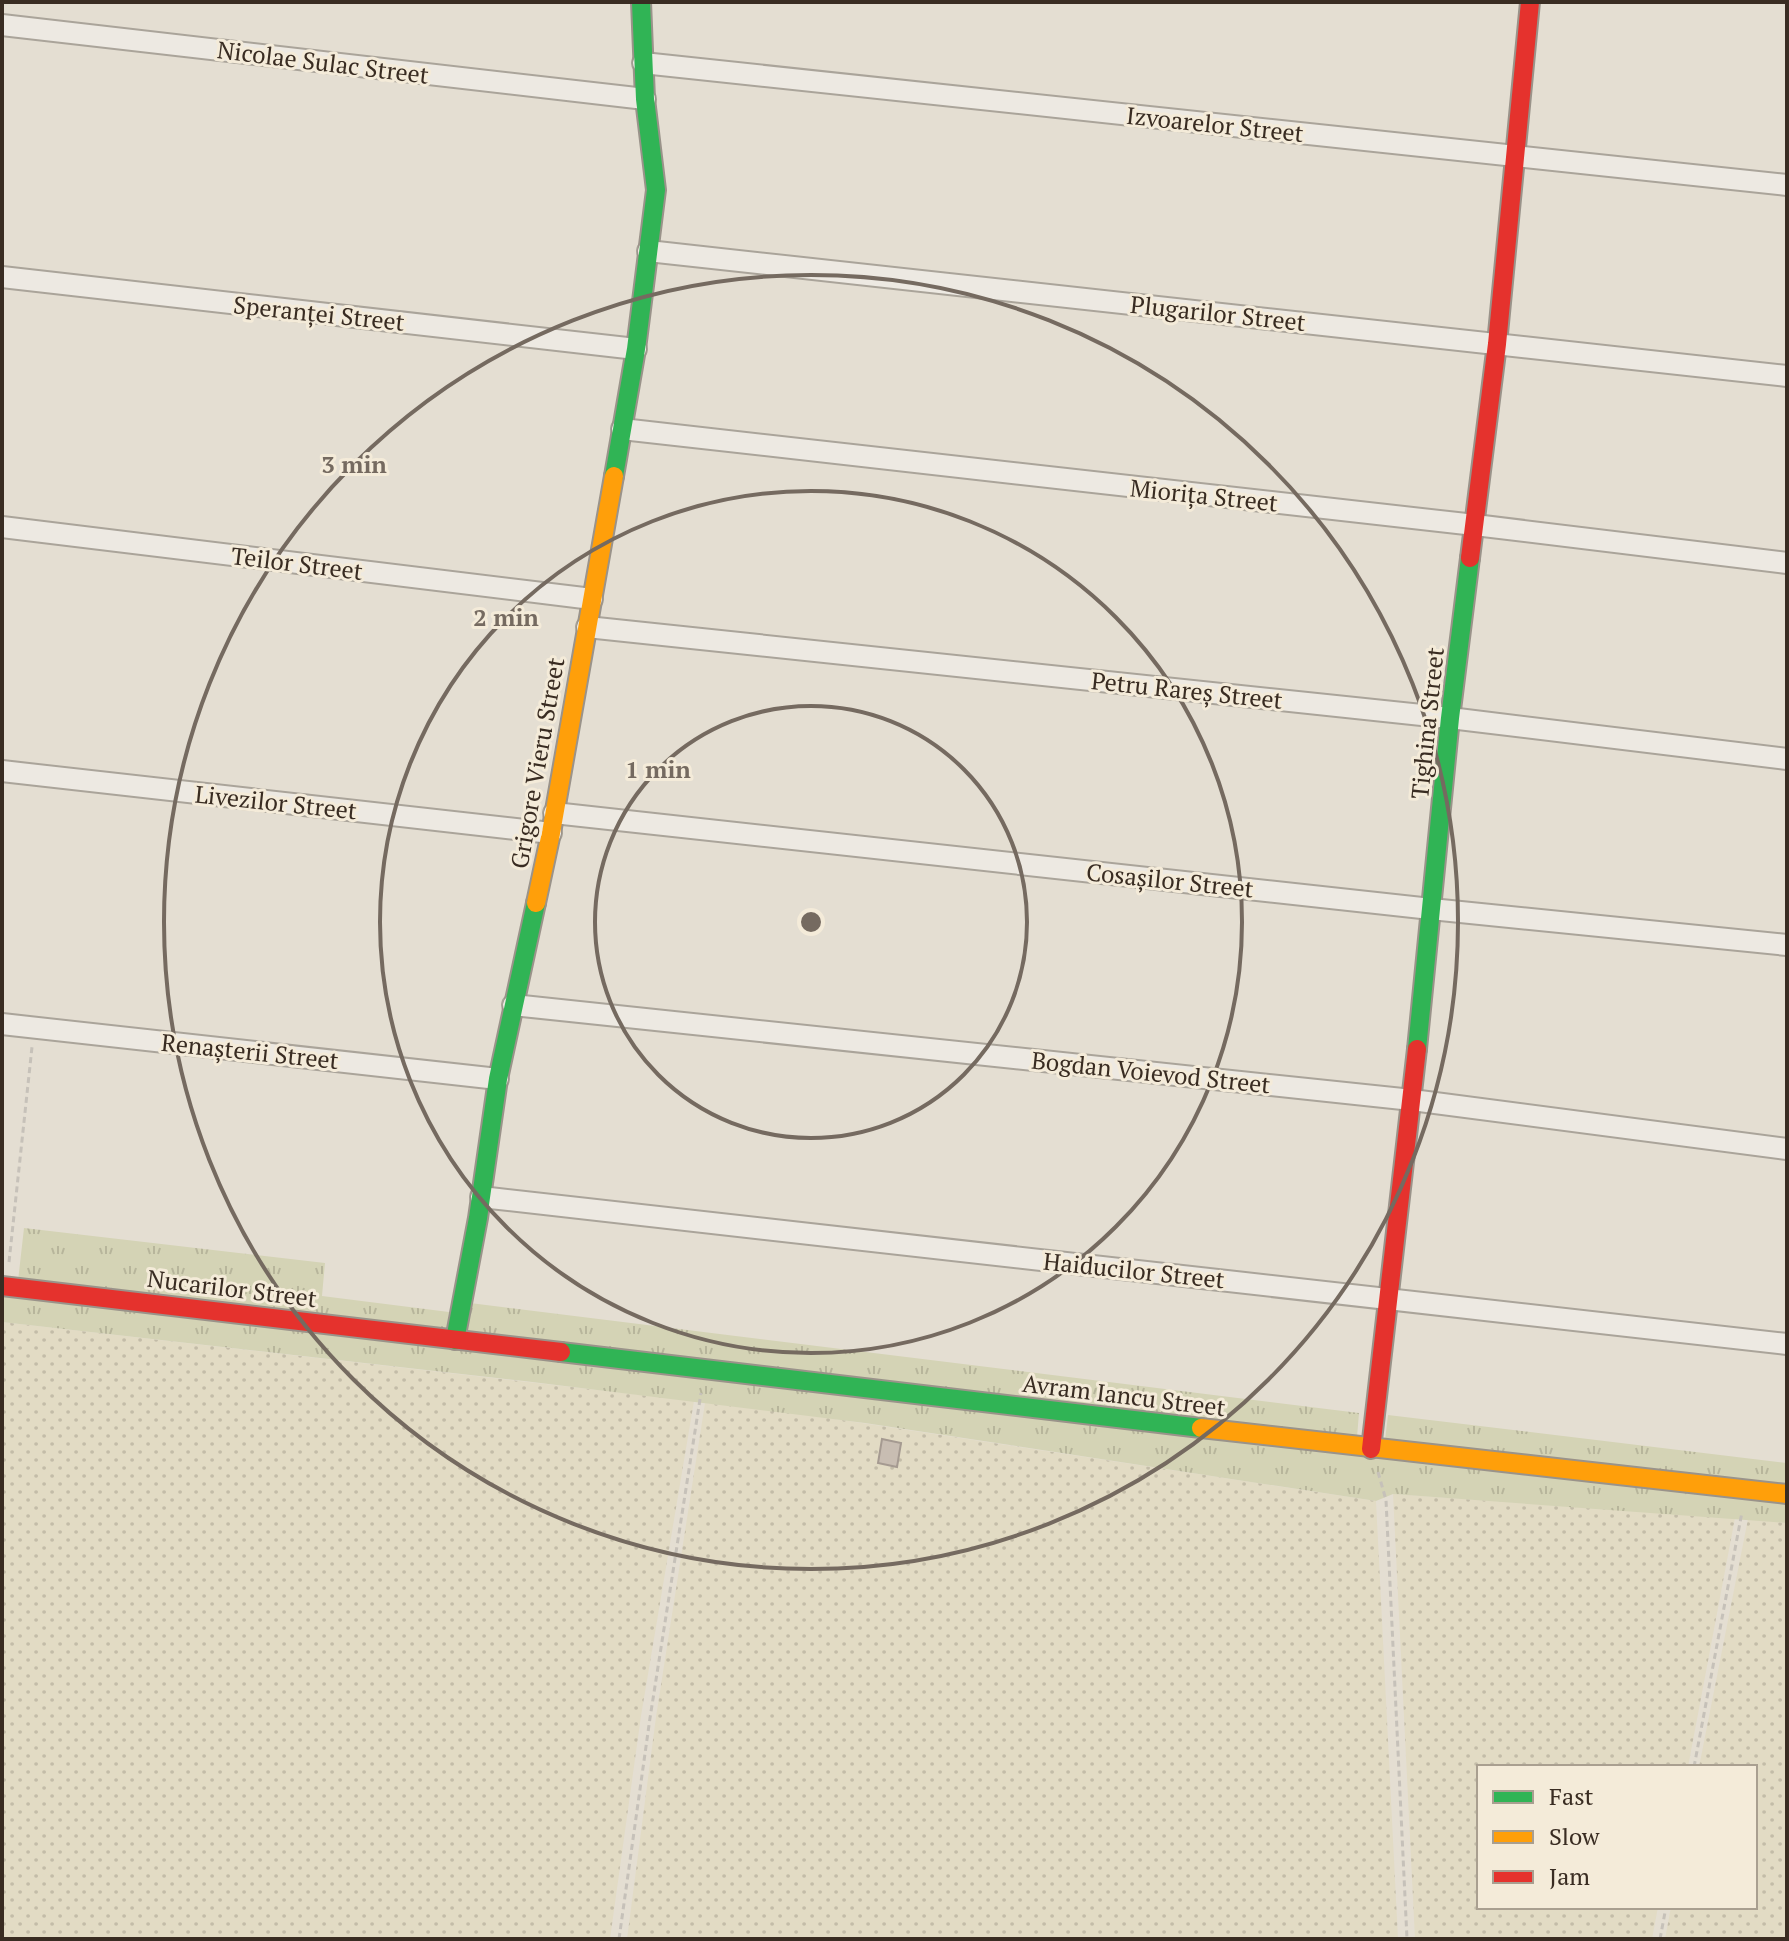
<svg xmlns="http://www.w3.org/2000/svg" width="1789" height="1941" font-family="'PT Serif',serif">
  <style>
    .farmland { fill: url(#farmland-dots) }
    .grass { fill: url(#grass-tufts) }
    .building { fill: #c8bdb2; stroke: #a59a91; stroke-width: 2 }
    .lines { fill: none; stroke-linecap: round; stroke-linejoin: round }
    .street-casing { stroke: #aaa49a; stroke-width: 24 }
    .fast-casing { stroke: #9a938a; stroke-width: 22 }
    .slow-casing { stroke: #9a938a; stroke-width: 22 }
    .jam-casing { stroke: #9a938a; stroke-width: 22 }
    .path { stroke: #c6c1b9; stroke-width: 3; stroke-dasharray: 6 4; stroke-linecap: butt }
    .street { stroke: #ede9e2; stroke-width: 20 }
    .fast { stroke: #30b455; stroke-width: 18 }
    .slow { stroke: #ff9f0a; stroke-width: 18 }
    .jam { stroke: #e5322d; stroke-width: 18 }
    .ring { fill: none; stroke: #756a60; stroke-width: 4 }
    .labels { text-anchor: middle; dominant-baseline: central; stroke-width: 6; stroke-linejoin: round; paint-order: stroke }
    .street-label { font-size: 24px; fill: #392c22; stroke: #f4ebd9 }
    .centre { fill: #756a60; stroke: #f4ebd9; stroke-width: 4 }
    .ring-label { font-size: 24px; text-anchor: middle; font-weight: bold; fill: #756a60; stroke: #f4ebd9; stroke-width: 6; stroke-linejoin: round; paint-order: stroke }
  </style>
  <defs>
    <pattern id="farmland-dots" width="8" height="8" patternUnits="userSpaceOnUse" patternTransform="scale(2)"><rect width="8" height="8" fill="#e2dbc4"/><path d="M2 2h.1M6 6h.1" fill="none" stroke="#c3bca8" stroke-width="1.8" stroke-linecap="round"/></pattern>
    <pattern id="grass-tufts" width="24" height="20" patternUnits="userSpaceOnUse" patternTransform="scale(2)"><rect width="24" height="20" fill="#d4d3b5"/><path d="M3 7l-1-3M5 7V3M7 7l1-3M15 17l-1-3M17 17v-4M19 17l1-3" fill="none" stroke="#b7b59b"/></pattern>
  </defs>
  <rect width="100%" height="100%" fill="#e4ded2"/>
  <g class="farmland">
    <polygon points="2,1322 694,1401 641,1716 610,1939 2,1939"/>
    <polygon points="705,1403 809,1415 1376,1501 1398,1939 627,1939 656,1717"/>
    <polygon points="1393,1494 1735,1518 1688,1767 1479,1767 1479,1907 1658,1907 1652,1939 1415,1939"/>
    <polygon points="1748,1519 1787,1523 1787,1939 1665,1939 1671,1907 1755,1907 1755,1767 1699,1767"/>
  </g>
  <g class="grass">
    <polygon points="24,1228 325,1263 322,1296 449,1312 447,1330 18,1281"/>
    <polygon points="2,1296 1787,1502 1787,1523 1393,1494 1376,1501 865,1423 524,1381 2,1322"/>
    <polygon points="470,1303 1359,1413 1357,1437 464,1331"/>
    <polygon points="1388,1415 1787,1463 1786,1485 1385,1440"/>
  </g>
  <polygon class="building" points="882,1439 901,1443 897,1467 878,1463"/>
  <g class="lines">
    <g class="street-casing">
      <g id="street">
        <polyline points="2,25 645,99"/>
        <polyline points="643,63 1787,185"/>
        <polyline points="648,251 1787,376"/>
        <polyline points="2,277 636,349"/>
        <polyline points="622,429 1475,525 1787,563"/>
        <polyline points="2,527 592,599"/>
        <polyline points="587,627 1450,718 1787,759"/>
        <polyline points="2,771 551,833"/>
        <polyline points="554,813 1431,909 1787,945"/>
        <polyline points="513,1005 1412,1100 1787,1149"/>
        <polyline points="2,1024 498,1079"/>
        <polyline points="481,1197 1787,1344"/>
      </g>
    </g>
    <g class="fast-casing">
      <g id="fast">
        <polyline points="614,476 636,349 656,190 645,99 641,2"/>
        <polyline points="1417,1049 1450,718 1470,558"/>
        <polyline points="455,1340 478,1218 498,1079 536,903"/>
        <polyline points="561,1352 1201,1428"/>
      </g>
    </g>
    <g class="slow-casing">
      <g id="slow">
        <polyline points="536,903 551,833 614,476"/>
        <polyline points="1201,1428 1787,1494"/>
      </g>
    </g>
    <g class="jam-casing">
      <g id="jam">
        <polyline points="1470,558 1497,344 1530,2"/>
        <polyline points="2,1286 561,1352"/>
        <polyline points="1371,1449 1417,1049"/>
      </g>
    </g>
    <g class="path">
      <polyline points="9,1262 32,1047"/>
      <polyline points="1378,1472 1386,1500 1407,1939"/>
      <polyline points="1694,1767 1742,1512"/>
      <polyline points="619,1939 650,1718 701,1393"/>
      <polyline points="1660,1939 1666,1907"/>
    </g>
    <use href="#street" class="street"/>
    <use href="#fast" class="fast"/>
    <use href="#slow" class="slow"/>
    <use href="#jam" class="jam"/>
  </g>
  <g class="ring">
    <circle cx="811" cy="922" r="216"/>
    <circle cx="811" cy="922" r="431"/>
    <circle cx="811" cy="922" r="647"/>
  </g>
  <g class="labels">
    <g class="street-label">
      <text transform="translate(323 62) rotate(7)">Nicolae Sulac Street</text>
      <text transform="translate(1215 124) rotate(6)">Izvoarelor Street</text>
      <text transform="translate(319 313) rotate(6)">Speranței Street</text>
      <text transform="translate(1218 313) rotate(6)">Plugarilor Street</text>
      <text transform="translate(1204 495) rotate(6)">Miorița Street</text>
      <text transform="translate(297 563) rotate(7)">Teilor Street</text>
      <text transform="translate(1187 690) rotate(6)">Petru Rareș Street</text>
      <text transform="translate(1427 723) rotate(-84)">Tighina Street</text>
      <text transform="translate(537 763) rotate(-80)">Grigore Vieru Street</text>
      <text transform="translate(276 802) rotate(6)">Livezilor Street</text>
      <text transform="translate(1170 880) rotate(6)">Cosașilor Street</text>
      <text transform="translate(250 1051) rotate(6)">Renașterii Street</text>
      <text transform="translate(1151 1072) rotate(6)">Bogdan Voievod Street</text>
      <text transform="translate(1134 1270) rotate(6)">Haiducilor Street</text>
      <text transform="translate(232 1288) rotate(7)">Nucarilor Street</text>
      <text transform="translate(1124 1395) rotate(7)">Avram Iancu Street</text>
    </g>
  </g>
  <circle cx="811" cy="922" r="12" class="centre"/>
  <g class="ring-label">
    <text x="354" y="473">3 min</text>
    <text x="506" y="626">2 min</text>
    <text x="658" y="778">1 min</text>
  </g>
  <rect width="1789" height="1941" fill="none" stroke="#392c22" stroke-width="8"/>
  <rect x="1477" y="1765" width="280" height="144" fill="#f4ebd9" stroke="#a99f90" stroke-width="2"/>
  <rect x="1493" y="1791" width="40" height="12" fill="#30b455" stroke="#a99f90" stroke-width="2"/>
  <text x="1549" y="1805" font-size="24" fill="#392c22">Fast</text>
  <rect x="1493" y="1831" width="40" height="12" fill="#ff9f0a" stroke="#a99f90" stroke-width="2"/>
  <text x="1549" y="1845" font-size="24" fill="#392c22">Slow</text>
  <rect x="1493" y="1871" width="40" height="12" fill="#e5322d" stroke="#a99f90" stroke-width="2"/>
  <text x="1549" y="1885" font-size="24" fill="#392c22">Jam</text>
</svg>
